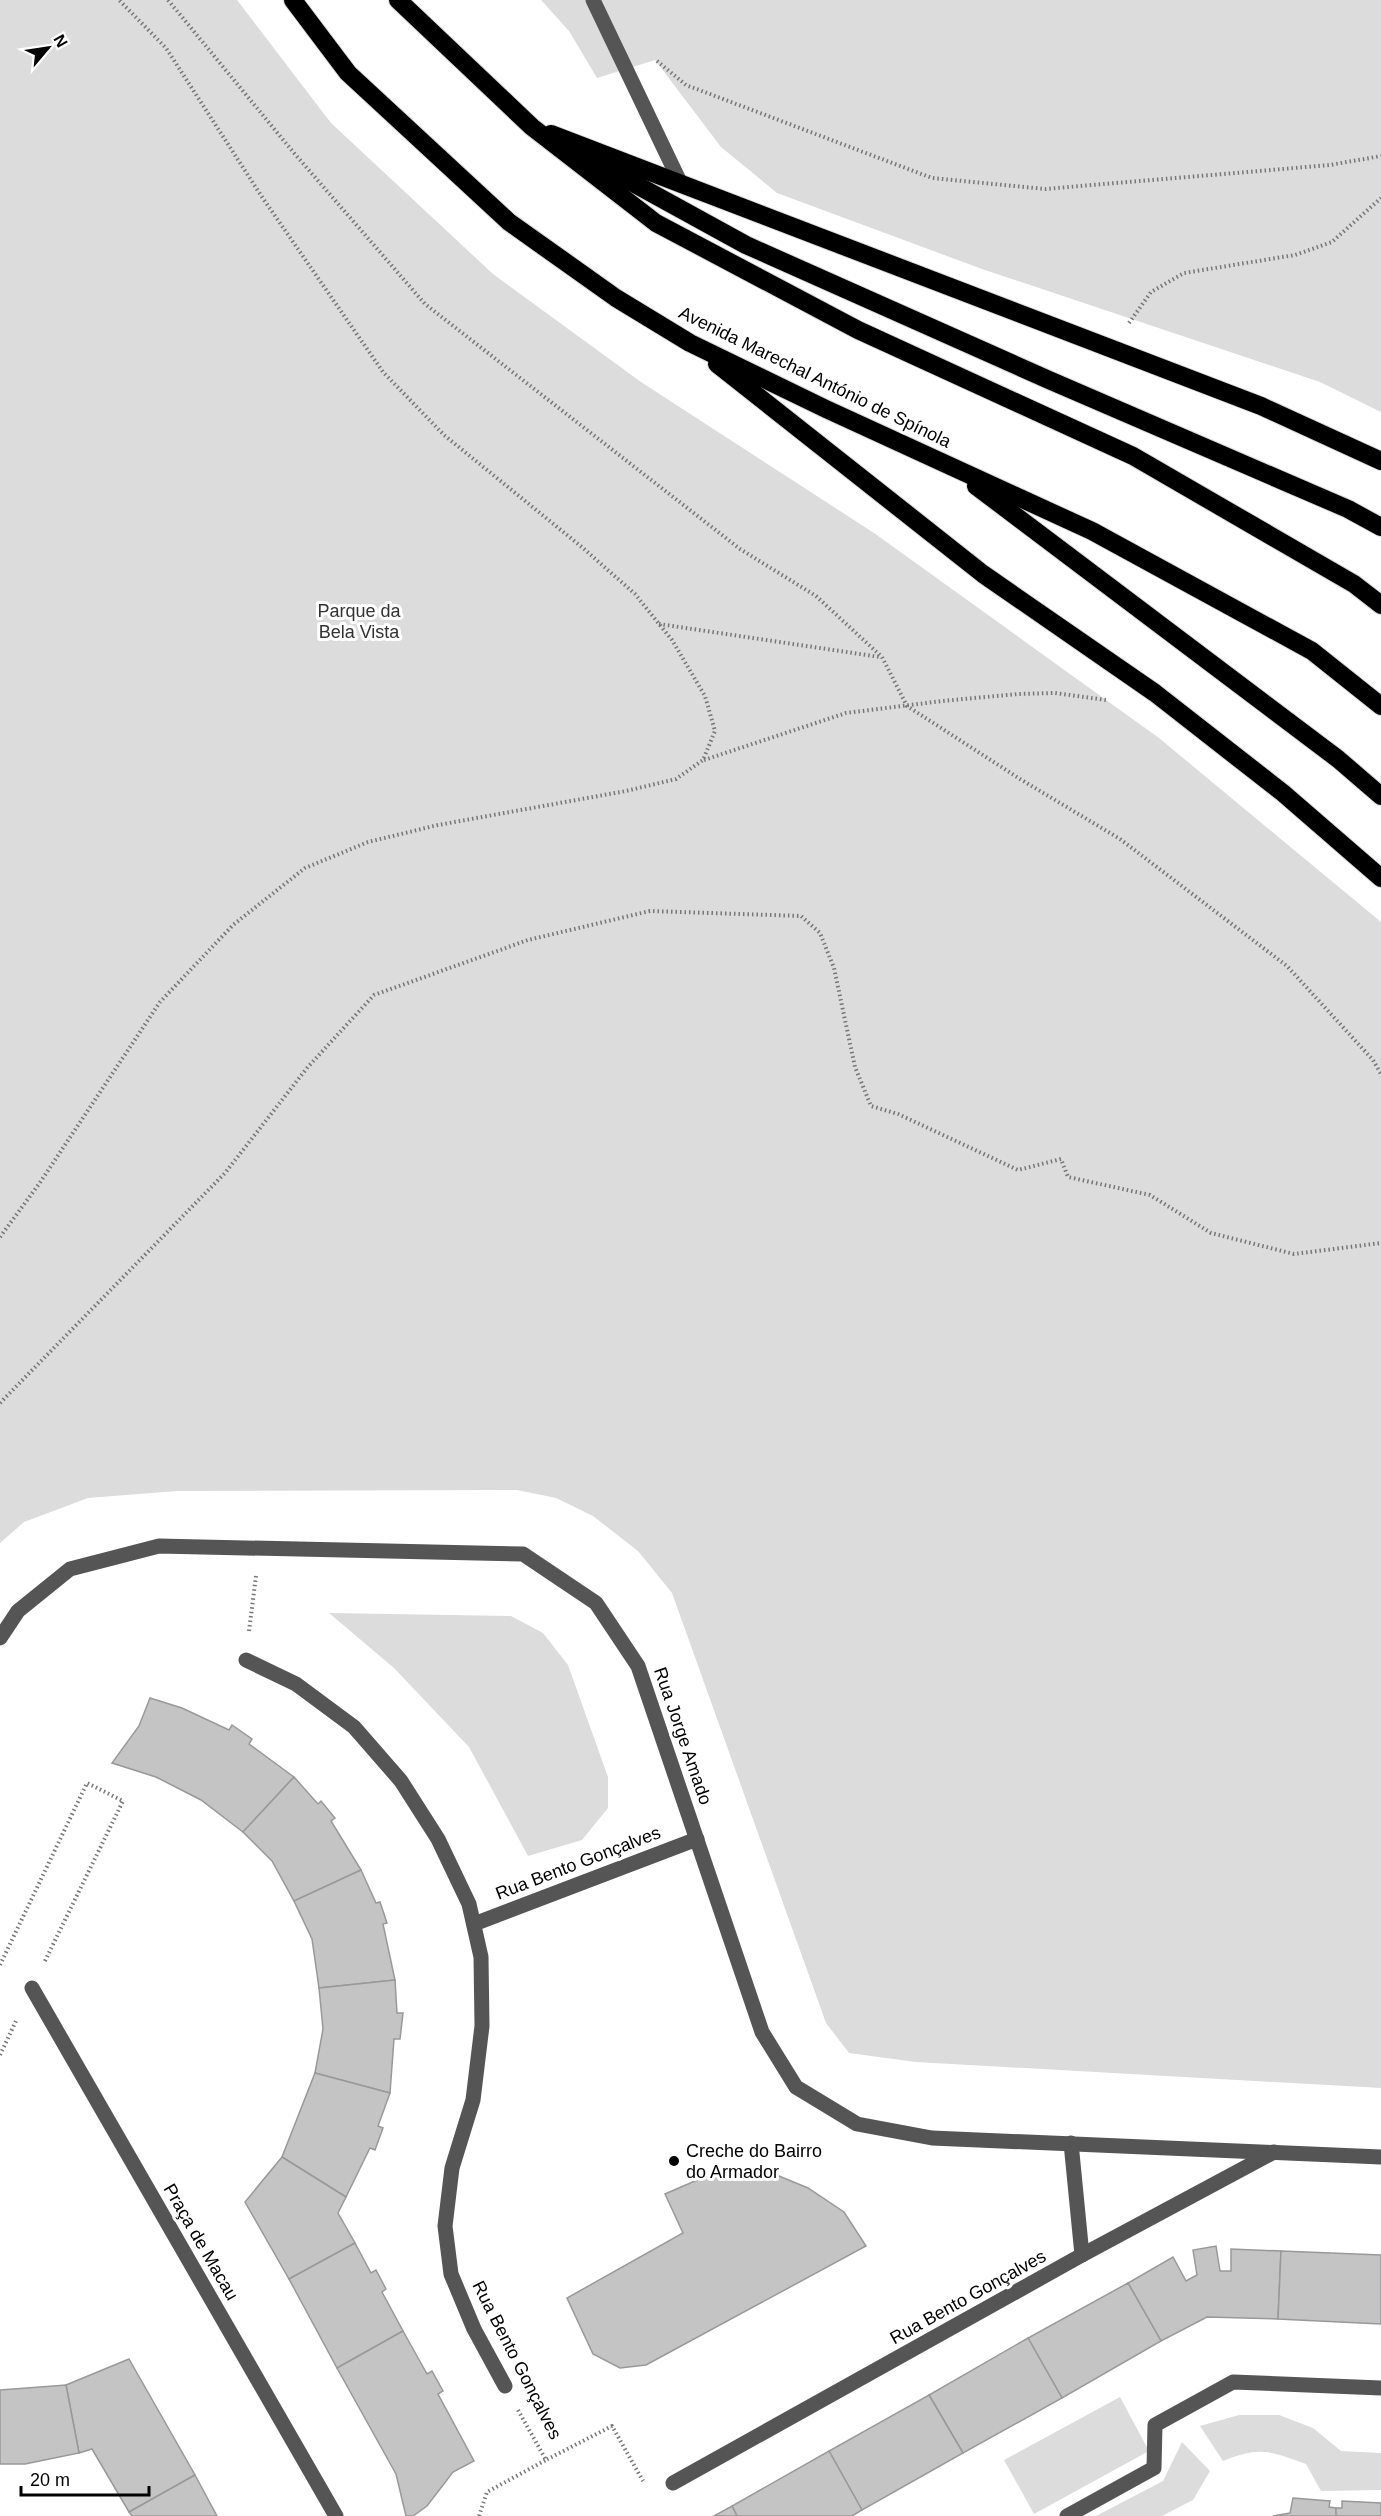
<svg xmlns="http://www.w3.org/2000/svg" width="1381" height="2516" font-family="Helvetica,sans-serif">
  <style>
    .green { fill: #dcdcdc }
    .building { fill: #c4c4c4; stroke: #999; stroke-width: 1.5 }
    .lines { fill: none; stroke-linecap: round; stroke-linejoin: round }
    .highway-casing { stroke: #dbdbdb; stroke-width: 20 }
    .path { stroke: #777; stroke-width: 4; stroke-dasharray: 1.5 3; stroke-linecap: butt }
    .minor { stroke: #555; stroke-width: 15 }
    .highway { stroke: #000; stroke-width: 18 }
    .poi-dot { fill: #000; stroke: #fff; stroke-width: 2 }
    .labels { text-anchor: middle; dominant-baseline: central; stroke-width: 6; stroke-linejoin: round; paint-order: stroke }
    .street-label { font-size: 18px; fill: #000; stroke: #fff }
    .park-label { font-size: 18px; fill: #333; stroke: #fff }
    .poi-label { font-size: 18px; fill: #000; stroke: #fff; text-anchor: start }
  </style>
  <rect width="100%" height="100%" fill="#fff"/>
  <g class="green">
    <polygon points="0,0 237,0 331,123 493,274 641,382 874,533 1159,738 1381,922 1381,2088 916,2062 849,2053 826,2023 672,1593 638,1551 593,1516 556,1498 517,1490 177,1491 88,1498 24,1522 0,1543"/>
    <polygon points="541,0 1381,0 1381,412 1320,382 982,269 777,193 721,147 655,60 597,78 569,31"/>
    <polygon points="329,1613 511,1616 543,1633 568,1665 608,1777 608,1808 582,1840 528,1856 469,1747 394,1668"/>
    <polygon points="1120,2397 1149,2451 1034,2514 1004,2460"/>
    <path d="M1239 2415H1279L1313 2428 1341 2451 1381 2453V2490L1321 2491 1306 2464C1270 2451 1260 2446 1223 2461L1200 2426Z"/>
    <polygon points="1182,2442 1210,2471 1193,2500 1162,2516 1096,2516 1163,2481"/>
  </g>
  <g class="building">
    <polygon points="150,1698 182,1708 229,1730 232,1725 252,1739 249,1744 294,1777 243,1832 201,1800 156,1777 112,1763 139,1726"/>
    <polygon points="294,1777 318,1804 321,1801 335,1818 331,1821 361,1870 294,1901 272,1861 243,1832"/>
    <polygon points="361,1870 376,1903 380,1902 387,1923 383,1924 395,1980 319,1988 312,1939 294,1901"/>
    <polygon points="395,1980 397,2013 403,2013 400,2039 394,2039 390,2093 315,2073 323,2029 319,1988"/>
    <polygon points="315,2073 390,2093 378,2126 383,2128 375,2150 370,2148 346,2197 282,2157"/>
    <polygon points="282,2157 346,2197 338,2213 355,2243 289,2279 245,2202"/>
    <polygon points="718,2171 767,2171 808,2188 844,2212 866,2246 646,2365 620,2368 593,2354 567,2298 683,2233 665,2194"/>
    <polygon points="355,2243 371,2273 376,2270 386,2289 382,2292 403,2331 337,2368 289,2279"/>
    <polygon points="1216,2246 1220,2271 1231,2271 1231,2249 1281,2251 1278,2319 1207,2317 1161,2341 1128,2283 1173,2257 1186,2281 1197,2275 1193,2250"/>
    <polygon points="1281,2251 1381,2255 1381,2324 1278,2319"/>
    <polygon points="1128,2283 1161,2341 1062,2398 1028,2338"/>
    <polygon points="403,2331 427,2374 432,2371 443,2391 438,2394 474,2461 453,2472 427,2506 413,2516 406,2516 396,2474 337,2368"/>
    <polygon points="1028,2338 1062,2398 963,2453 929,2395"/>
    <polygon points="129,2359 195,2475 129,2512 92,2449 79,2453 66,2385"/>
    <polygon points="66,2385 79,2453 25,2464 0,2464 0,2390"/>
    <polygon points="929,2395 963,2453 862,2510 829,2451"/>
    <polygon points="829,2451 862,2510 852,2516 737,2516 732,2506"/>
    <polygon points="195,2475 217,2516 132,2516 129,2512"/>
    <polygon points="1293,2498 1330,2501 1329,2507 1336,2508 1336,2516 1273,2516 1290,2513"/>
    <polygon points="1342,2501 1381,2503 1381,2516 1336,2516 1336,2508 1342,2508"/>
    <polygon points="732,2506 737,2516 714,2516"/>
  </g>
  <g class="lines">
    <g class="highway-casing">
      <g id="highway">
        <polyline points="293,0 348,73 509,222 616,298 690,343 826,409 1092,531 1312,651 1381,706"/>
        <polyline points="398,0 532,127 656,223 858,330 1133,456 1354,584 1381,605"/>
        <polyline points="551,134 1261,406 1381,461"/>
        <polyline points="584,156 746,245 1049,380 1348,509 1381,527"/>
        <polyline points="717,364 983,574 1155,693 1283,793 1381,878"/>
        <polyline points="976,486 1338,759 1381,796"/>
      </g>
    </g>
    <g class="path">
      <polyline points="168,0 294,153 425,304 740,549 816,596 882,657 907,706 1020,779 1120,839 1287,966 1373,1060 1381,1074"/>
      <polyline points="657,61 686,85 932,178 1045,189 1330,165 1381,156"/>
      <polyline points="1129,323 1151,292 1184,273 1295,255 1332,242 1381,198"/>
      <polyline points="659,624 880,657"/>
      <polyline points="704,760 846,713 942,701 1018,694 1055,693 1106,700"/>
      <polyline points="0,1237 39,1184 160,1002 233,925 305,868 368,842 438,825 626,791 676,779 703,760 715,731 705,696 672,640 635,594 583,548 444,435 383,372 262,197 166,48 119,0"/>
      <polyline points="0,1403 225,1173 307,1068 374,995 528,940 650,911 801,916 820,933 834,968 855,1067 871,1106 898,1114 1018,1170 1061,1159 1068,1177 1150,1195 1211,1233 1294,1254 1381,1243"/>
      <polyline points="249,1631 256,1576"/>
      <polyline points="0,1965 87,1783 123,1801 44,1963"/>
      <polyline points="0,2055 16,2021"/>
      <polyline points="518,2410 546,2460 612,2426 643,2481"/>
      <polyline points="479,2516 487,2492 546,2460"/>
    </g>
    <g class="minor">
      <polyline points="593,0 680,182"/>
      <polyline points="0,1638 18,1611 70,1569 159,1546 523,1554 596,1603 638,1666 762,2032 796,2087 857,2124 932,2138 1381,2157"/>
      <polyline points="246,1660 296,1684 354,1727 401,1781 438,1839 469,1904 481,1957 482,2026 473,2100 452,2168 445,2226 451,2274 474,2329 505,2386"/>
      <polyline points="474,1924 697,1839"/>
      <polyline points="32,1988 336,2516"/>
      <polyline points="1071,2143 1082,2255"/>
      <polyline points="673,2483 1082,2255 1274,2152"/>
      <polyline points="1067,2516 1154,2468 1155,2425 1233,2382 1381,2388"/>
    </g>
    <use href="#highway" class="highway"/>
  </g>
  <circle class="poi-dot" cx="674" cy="2161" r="6"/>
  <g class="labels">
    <g class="street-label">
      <text transform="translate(815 377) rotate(26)">Avenida Marechal António de Spínola</text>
      <text transform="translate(683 1736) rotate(71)">Rua Jorge Amado</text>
      <text transform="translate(578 1863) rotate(-21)">Rua Bento Gonçalves</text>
      <text transform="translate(201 2242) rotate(60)">Praça de Macau</text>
      <text transform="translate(968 2297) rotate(-29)">Rua Bento Gonçalves</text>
      <text transform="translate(517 2360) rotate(63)">Rua Bento Gonçalves</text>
    </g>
    <g class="park-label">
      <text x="359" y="611">Parque da<tspan x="359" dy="21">Bela Vista</tspan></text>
    </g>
    <g class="poi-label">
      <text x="686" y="2151">Creche do Bairro<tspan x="686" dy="21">do Armador</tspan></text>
    </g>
  </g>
  <g transform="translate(48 48) rotate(61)" stroke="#ffffff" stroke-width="4.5" paint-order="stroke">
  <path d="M0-4.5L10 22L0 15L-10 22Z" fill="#000000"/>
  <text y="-9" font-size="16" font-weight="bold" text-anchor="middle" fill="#000000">N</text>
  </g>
  <path d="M21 2486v9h128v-9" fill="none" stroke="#000000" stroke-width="3"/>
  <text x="30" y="2486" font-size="18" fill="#000000" stroke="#ffffff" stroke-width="4.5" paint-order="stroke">20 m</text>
</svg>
